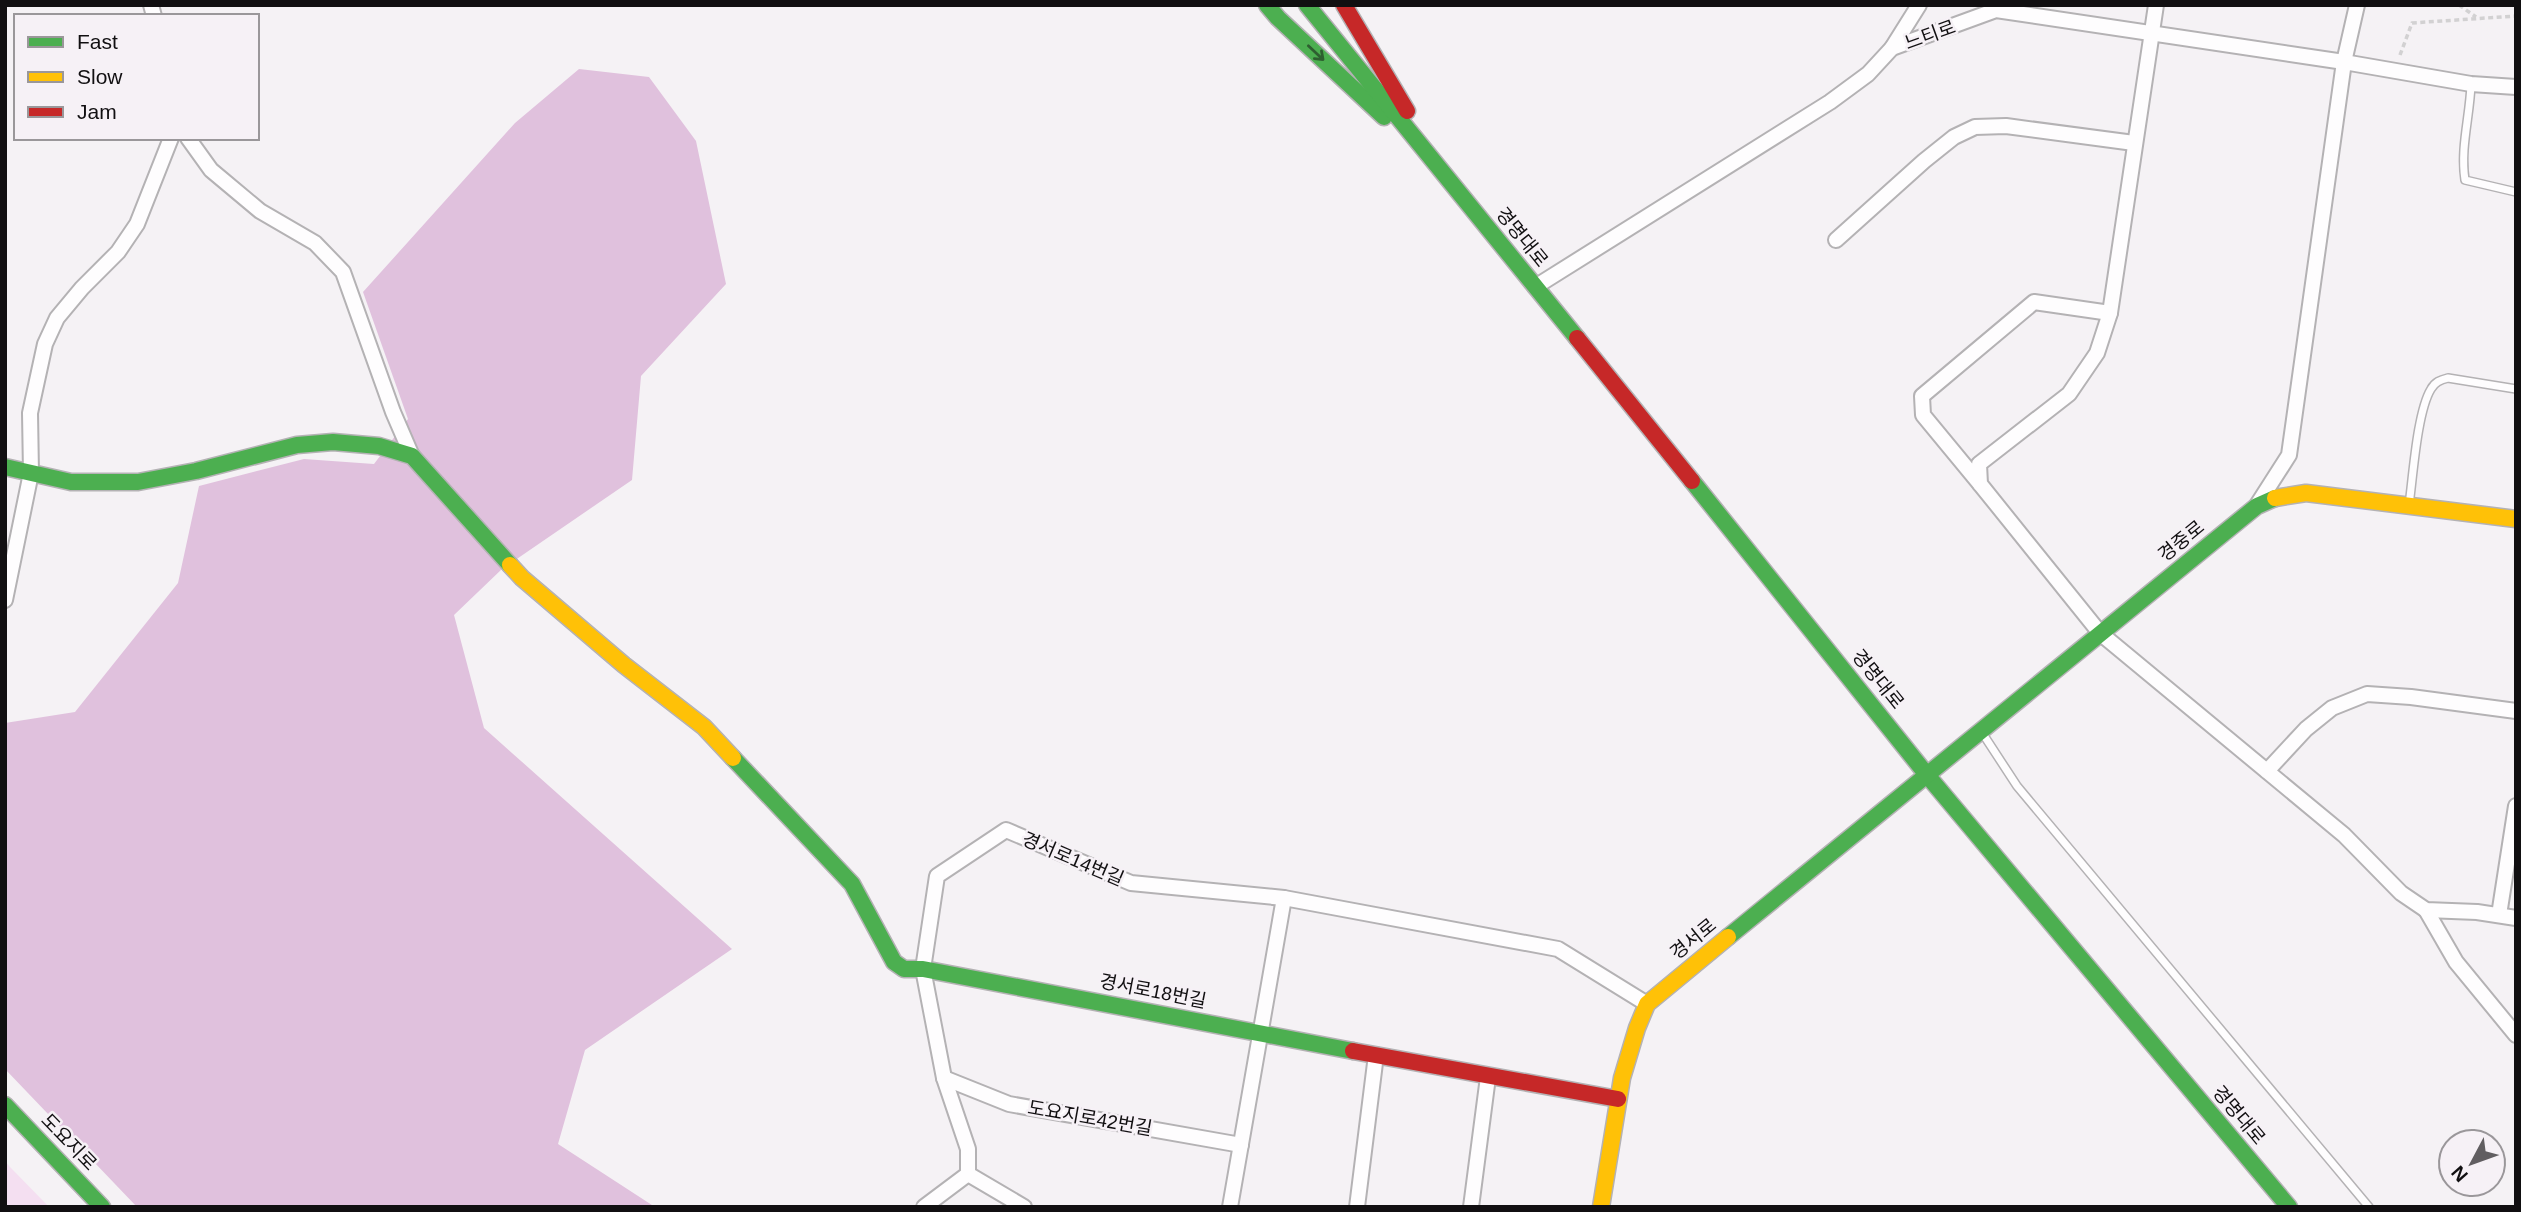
<svg xmlns="http://www.w3.org/2000/svg" width="2521" height="1212" font-family="Arial,'Noto Sans KR',sans-serif">
  <style>
    .green { fill: #f4dff1 }
    .forest { fill: #e0c1dd }
    .lines { fill: none; stroke-linecap: round; stroke-linejoin: round }
    .lane-casing { stroke: #b4b2b4; stroke-width: 10 }
    .street-casing { stroke: #b4b2b4; stroke-width: 18 }
    .fast-casing { stroke: #b4b2b4; stroke-width: 19 }
    .slow-casing { stroke: #b4b2b4; stroke-width: 19 }
    .jam-casing { stroke: #b4b2b4; stroke-width: 19 }
    .path { stroke: #d2d1d2; stroke-width: 3.5; stroke-dasharray: 5 3.5; stroke-linecap: butt }
    .lane { stroke: #fefdfe; stroke-width: 7 }
    .street { stroke: #fefdfe; stroke-width: 14 }
    .fast { stroke: #4caf50; stroke-width: 16 }
    .slow { stroke: #ffc107; stroke-width: 16 }
    .jam { stroke: #c62828; stroke-width: 16 }
    .oneway { stroke: #2e5f30 }
    .labels { text-anchor: middle; dominant-baseline: central; stroke-width: 5; stroke-linejoin: round; paint-order: stroke }
    .street-label { font-size: 19px; fill: #110f11; stroke: #f6f1f6 }
  </style>
  <rect width="100%" height="100%" fill="#f5f2f5"/>
  <polygon class="green" points="5,1161 10,1167 49,1207 5,1207"/>
  <polygon class="forest" points="579,69 649,77 696,141 726,284 641,376 632,480 502,569 454,615 484,728 732,949 585,1050 558,1144 655,1207 137,1207 5,1069 5,723 75,712 178,583 199,486 304,459 374,464 408,419 363,292 515,123"/>
  <g class="lines">
    <g class="lane-casing">
      <g id="lane">
        <path d="M2471 84C2470 116 2460 148 2465 180L2516 192"/>
        <path d="M2409 505C2413 477 2417 412 2431 389 2435 382 2440 380 2448 378L2516 389"/>
        <polyline points="1983,734 2017,786 2369,1207"/>
      </g>
    </g>
    <g class="street-casing">
      <g id="street">
        <polyline points="151,5 154,16"/>
        <polyline points="2156,5 2110,313 2097,353 2069,394 1979,464 1980,484 2100,633 2344,835 2401,893 2426,910 2477,912 2516,918"/>
        <polyline points="1892,48 1919,5"/>
        <polyline points="188,138 211,170 260,211 315,243 343,272 393,412 412,456"/>
        <polyline points="1836,240 1924,161 1954,137 1975,127 2006,126 2134,143"/>
        <polyline points="1535,287 1830,102 1868,74 1892,48 1996,10 2344,62 2471,84 2516,87"/>
        <polyline points="1980,484 1923,415 1922,396 2034,302 2110,313"/>
        <polyline points="2257,505 2289,455 2344,62 2357,5"/>
        <polyline points="5,600 31,473 30,413 45,344 57,318 82,288 118,252 137,224 171,138"/>
        <polyline points="2267,771 2306,729 2332,708 2367,694 2411,697 2516,711"/>
        <polyline points="2426,910 2456,962 2516,1035"/>
        <polyline points="2499,915 2516,806"/>
        <polyline points="944,1078 1009,1104 1241,1145"/>
        <polyline points="968,1174 1024,1207"/>
        <polyline points="924,1207 968,1174 968,1149 944,1078 923,969 937,876 1006,830 1131,883 1284,898 1558,949 1647,1004"/>
        <polyline points="1230,1207 1284,898"/>
        <polyline points="1357,1207 1376,1055"/>
        <polyline points="1471,1207 1488,1077"/>
      </g>
    </g>
    <g class="fast-casing">
      <g id="fast">
        <polyline points="1267,5 1278,18 1384,117"/>
        <polyline points="1307,5 1577,338"/>
        <polyline points="5,467 71,482 138,482 196,471 297,445 333,442 379,446 412,456 510,565"/>
        <polyline points="1692,481 1927,775 2289,1207"/>
        <polyline points="733,758 852,884 894,962 904,969 923,969 1353,1051"/>
        <polyline points="1728,937 2257,506 2275,498"/>
        <polyline points="5,1105 102,1207"/>
      </g>
    </g>
    <g class="slow-casing">
      <g id="slow">
        <polyline points="2275,498 2306,493 2516,519"/>
        <polyline points="510,565 522,578 624,665 704,727 733,758"/>
        <polyline points="1601,1207 1622,1078 1637,1028 1647,1004 1728,937"/>
      </g>
    </g>
    <g class="jam-casing">
      <g id="jam">
        <polyline points="1344,5 1407,111"/>
        <polyline points="1577,338 1692,481"/>
        <polyline points="1353,1051 1618,1099"/>
      </g>
    </g>
    <g class="path">
      <polyline points="2459,5 2476,17"/>
      <polyline points="2400,55 2412,23 2516,16"/>
    </g>
    <use href="#lane" class="lane"/>
    <use href="#street" class="street"/>
    <use href="#fast" class="fast"/>
    <use href="#slow" class="slow"/>
    <use href="#jam" class="jam"/>
  </g>
  <defs><path id="oneway-shaft" d="M-6 0H5M1.5-3L5.5 0L1.5 3" fill="none" stroke-width="1.6" stroke-linecap="round" stroke-linejoin="round" transform="scale(1.75)"/></defs>
  <use class="oneway" href="#oneway-shaft" transform="translate(1316 53) rotate(43)"/>
  <g class="labels">
    <g class="street-label">
      <text transform="translate(1930 35) rotate(-20)">느티로</text>
      <text transform="translate(1522 237) rotate(51)">경명대로</text>
      <text transform="translate(2181 541) rotate(-39)">경중로</text>
      <text transform="translate(1878 679) rotate(51)">경명대로</text>
      <text transform="translate(1073 859) rotate(23)">경서로14번길</text>
      <text transform="translate(1693 939) rotate(-39)">경서로</text>
      <text transform="translate(1153 991) rotate(11)">경서로18번길</text>
      <text transform="translate(2239 1115) rotate(50)">경명대로</text>
      <text transform="translate(1090 1118) rotate(10)">도요지로42번길</text>
      <text transform="translate(69 1142) rotate(46)">도요지로</text>
    </g>
  </g>
  <rect width="2521" height="1212" fill="none" stroke="#110f11" stroke-width="14"/>
  <rect x="14" y="14" width="245" height="126" fill="#f6f1f6" stroke="#9a979a" stroke-width="2"/>
  <rect x="28" y="37" width="35" height="10" fill="#4caf50" stroke="#9a979a" stroke-width="2"/>
  <text x="77" y="49" font-size="21" fill="#110f11">Fast</text>
  <rect x="28" y="72" width="35" height="10" fill="#ffc107" stroke="#9a979a" stroke-width="2"/>
  <text x="77" y="84" font-size="21" fill="#110f11">Slow</text>
  <rect x="28" y="107" width="35" height="10" fill="#c62828" stroke="#9a979a" stroke-width="2"/>
  <text x="77" y="119" font-size="21" fill="#110f11">Jam</text>
  <g transform="translate(2472 1163) rotate(229)"><circle r="33" fill="#f6f1f6" stroke="#9a979a" stroke-width="2"/>
  <path d="M0-5L12 26L0 18L-12 26Z" fill="#615e61"/>
  <text y="-10" font-size="19" font-weight="bold" text-anchor="middle" fill="#110f11">N</text>
  </g>
</svg>
